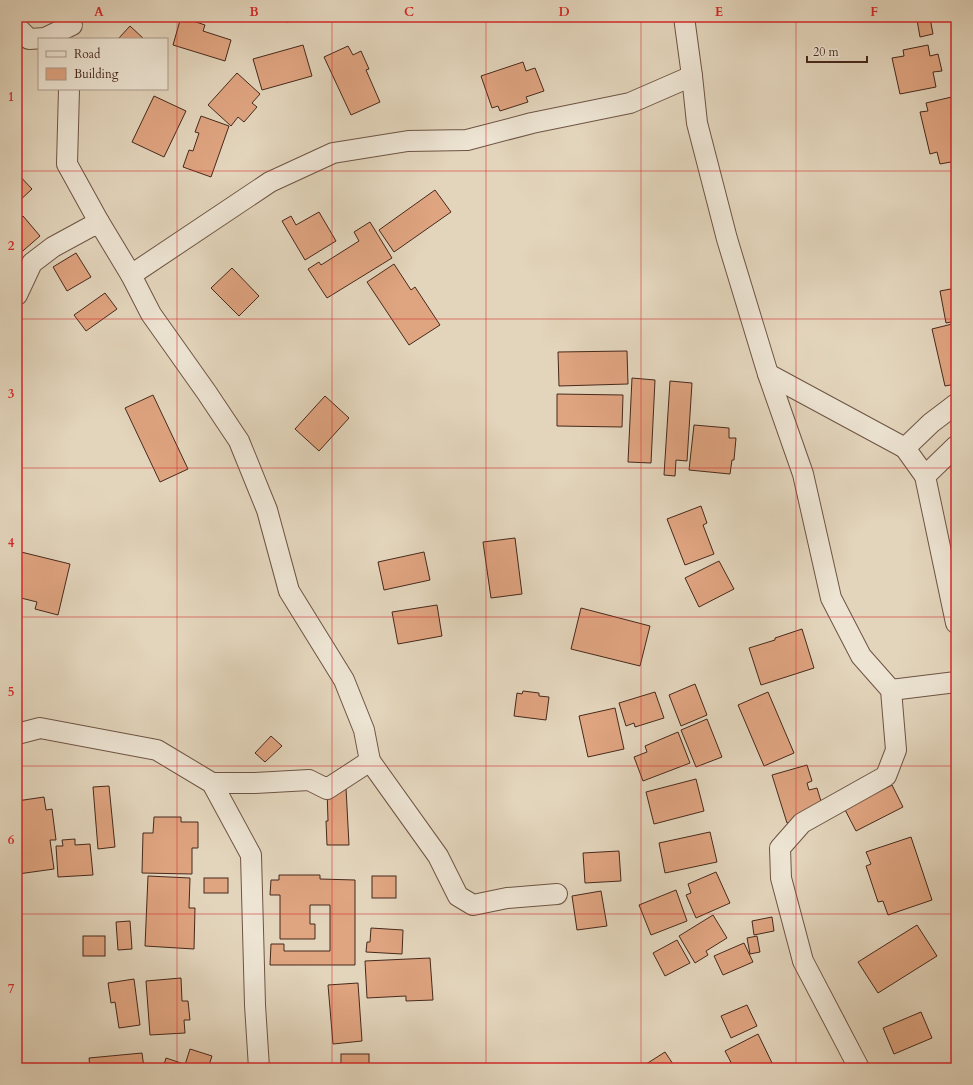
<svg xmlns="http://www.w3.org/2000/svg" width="973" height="1085" font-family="Cardo,serif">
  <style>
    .building { fill: #dfa480; stroke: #47291c }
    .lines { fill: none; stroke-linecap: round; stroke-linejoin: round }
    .minor-casing { stroke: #6e5444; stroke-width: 22 }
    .minor { stroke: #ede4d3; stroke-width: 20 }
    .grid { fill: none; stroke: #d62828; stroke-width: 1; stroke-opacity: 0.55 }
    .neatline { fill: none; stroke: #d62828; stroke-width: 1.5 }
    .grid-label { font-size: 13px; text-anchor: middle; font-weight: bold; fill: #d62828 }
  </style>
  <rect width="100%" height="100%" fill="#e3d5bc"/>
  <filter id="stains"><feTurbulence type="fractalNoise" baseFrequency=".005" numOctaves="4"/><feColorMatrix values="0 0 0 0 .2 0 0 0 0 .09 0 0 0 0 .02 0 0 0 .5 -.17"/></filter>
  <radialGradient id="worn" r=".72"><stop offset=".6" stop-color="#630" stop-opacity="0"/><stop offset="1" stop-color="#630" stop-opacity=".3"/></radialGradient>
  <g class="building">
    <polygon points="181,17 205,25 203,31 231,40 225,61 173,45"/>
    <polygon points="265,17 289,17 288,22"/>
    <polygon points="526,17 550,17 527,20"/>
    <polygon points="930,18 933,34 920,37 917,20"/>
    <polygon points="130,26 144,39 118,39"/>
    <polygon points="303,45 312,76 262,90 253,59"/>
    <polygon points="928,45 930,56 938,54 942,71 933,72 936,87 900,94 892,58 904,56 903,50"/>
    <polygon points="348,46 353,55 361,51 369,69 366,70 380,102 351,115 324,57"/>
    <polygon points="523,62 526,71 535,68 544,91 526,97 528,102 500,111 498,106 492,108 481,76"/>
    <polygon points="237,73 260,94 252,103 257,107 244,122 238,117 231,126 208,105"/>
    <polygon points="154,96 186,111 164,157 132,142"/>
    <polygon points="956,96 956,161 940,164 937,152 930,154 920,112 928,111 926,103"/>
    <polygon points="201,116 229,126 211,177 183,167 189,150 193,151 199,133 195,132"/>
    <polygon points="17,173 32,189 17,203"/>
    <polygon points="435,190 451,212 394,252 379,230"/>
    <polygon points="319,212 336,241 305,260 282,221 291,216 296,225"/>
    <polygon points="23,216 40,236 17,256 17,222"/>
    <polygon points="370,222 392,258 327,298 308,269 319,262 321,265 359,241 354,232"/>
    <polygon points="76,253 91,277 67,291 53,267"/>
    <polygon points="394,264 411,290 415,287 440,325 409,345 367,282"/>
    <polygon points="232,268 259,296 239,316 211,288"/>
    <polygon points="956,288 956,321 946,323 940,291"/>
    <polygon points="105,293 117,309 86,331 74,315"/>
    <polygon points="956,323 956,384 945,386 932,329"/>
    <polygon points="627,351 628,384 559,386 558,352"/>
    <polygon points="632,378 655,380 651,463 628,462"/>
    <polygon points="670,381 692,383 687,461 676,460 675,476 664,475"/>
    <polygon points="557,394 623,395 622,427 557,426"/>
    <polygon points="153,395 188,469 160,482 125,408"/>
    <polygon points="325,396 349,418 319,451 295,429"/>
    <polygon points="694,425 729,428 729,438 736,438 734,460 732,460 730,474 689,470"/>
    <polygon points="701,506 707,523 703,525 714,554 685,565 667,519"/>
    <polygon points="515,538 522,594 491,598 483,542"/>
    <polygon points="17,551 70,564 58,615 35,609 37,602 17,597"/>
    <polygon points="424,552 430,580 384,590 378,562"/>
    <polygon points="719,561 734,589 699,607 685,578"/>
    <polygon points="437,605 442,636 398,644 392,612"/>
    <polygon points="581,608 650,626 640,666 571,649"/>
    <polygon points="802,629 814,668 761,685 749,648 775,640 775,638"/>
    <polygon points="695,684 707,715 681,726 669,695"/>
    <polygon points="523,691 539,693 539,696 549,697 546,720 514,716 517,693 522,694"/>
    <polygon points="655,692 664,718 635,727 634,723 626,726 619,703"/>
    <polygon points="768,692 794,753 764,766 738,705"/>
    <polygon points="615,708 624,749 588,757 579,716"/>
    <polygon points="707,719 722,757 696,767 681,730"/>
    <polygon points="678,732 690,763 643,781 634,757 647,752 645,746"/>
    <polygon points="271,736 282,746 265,762 255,753"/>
    <polygon points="807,765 812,781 807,783 809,790 817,788 823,808 806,817 787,823 772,775"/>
    <polygon points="696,779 704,811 654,824 646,792"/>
    <polygon points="892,785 903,807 856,831 842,804 874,794"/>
    <polygon points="109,786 115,847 98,849 93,787"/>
    <polygon points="346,788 349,845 327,845 326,821 328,821 327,789"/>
    <polygon points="44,797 46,810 52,809 56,840 50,840 54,869 18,874 17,867 17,801"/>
    <polygon points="154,817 181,817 181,822 198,822 198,848 192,848 192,874 142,873 143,833 153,833"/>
    <polygon points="710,832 717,862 665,873 659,843"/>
    <polygon points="911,837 932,900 888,915 883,901 878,902 866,866 871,864 866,852"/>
    <polygon points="75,839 75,845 90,844 93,875 58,877 56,846 63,846 62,840"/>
    <polygon points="619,851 621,881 585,883 583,853"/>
    <polygon points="716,872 730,903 696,918 686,895 691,893 688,884"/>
    <polygon points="279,875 320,875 320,879 355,880 355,965 270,965 271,944 284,944 284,951 330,951 330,905 310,905 310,924 315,924 315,939 280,939 280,895 270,895 271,880 279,880"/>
    <polygon points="148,876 190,878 189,908 195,908 194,949 145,946"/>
    <rect x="372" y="876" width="24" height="22"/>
    <rect x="204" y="878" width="24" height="15"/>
    <polygon points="676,890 687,921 651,935 639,905"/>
    <polygon points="601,891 607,926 577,930 572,896"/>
    <polygon points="713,915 727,938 706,951 708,955 695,963 679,936"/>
    <polygon points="772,917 774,931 754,935 752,921"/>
    <polygon points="130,921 132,949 118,950 116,922"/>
    <polygon points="917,925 937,956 878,993 858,962"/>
    <polygon points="371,928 403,930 402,954 366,952 367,942 370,942"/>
    <rect x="83" y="936" width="22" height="20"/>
    <polygon points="757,936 760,952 750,954 747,938"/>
    <polygon points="677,940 690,963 665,976 653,953"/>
    <polygon points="744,943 753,962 723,975 714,956"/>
    <polygon points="430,958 433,1000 406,1001 406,996 367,998 365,961"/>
    <polygon points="181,978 182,1001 188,1001 190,1020 184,1020 185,1033 150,1035 146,981"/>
    <polygon points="134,979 140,1025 119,1028 115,1002 111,1003 108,983"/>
    <polygon points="358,983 362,1041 333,1044 328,985"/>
    <polygon points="747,1005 757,1026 731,1038 721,1016"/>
    <polygon points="921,1012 932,1038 894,1054 883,1028"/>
    <polygon points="758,1034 774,1067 771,1068 734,1068 725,1051"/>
    <polygon points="190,1049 212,1056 208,1068 184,1068"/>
    <polygon points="665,1052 675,1067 674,1068 640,1068"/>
    <polygon points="142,1053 144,1068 90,1068 89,1058"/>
    <rect x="341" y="1054" width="28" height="14"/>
    <polygon points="166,1058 181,1063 180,1068 163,1068"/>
  </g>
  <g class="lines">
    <g class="minor-casing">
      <g id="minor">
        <polyline points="684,17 692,76 697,123 727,239 768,374 803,474 831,598 861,656 891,690 896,750 886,776 802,823 780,848 781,878 803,961 859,1068"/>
        <polyline points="17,27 29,39 45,38 72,25"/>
        <polyline points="69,89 67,164 99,222"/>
        <polyline points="131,275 270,182 333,153 408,141 467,140 532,123 630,103 692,76"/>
        <polyline points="17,295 32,263 53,247 99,222 131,275 151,314 207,393 239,441 267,510 289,591 344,680 364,730 370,761 327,789 309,780 255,783 212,783"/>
        <polyline points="768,374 905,448 931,423 956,404"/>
        <polyline points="905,448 925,476 956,623"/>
        <polyline points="925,476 956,446"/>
        <polyline points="891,690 956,682"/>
        <polyline points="17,734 40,728 157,750 212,783 251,855 255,1005 259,1068"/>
        <polyline points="370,761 438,856 458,896 473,905 507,898 557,894"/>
      </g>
    </g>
    <use href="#minor" class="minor"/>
  </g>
  <path class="grid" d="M177 17V1068M332 17V1068M486 17V1068M641 17V1068M796 17V1068M17 171H956M17 319H956M17 468H956M17 617H956M17 766H956M17 914H956"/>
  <rect width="973" height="1085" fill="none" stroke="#e3d5bc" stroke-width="44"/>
  <rect x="38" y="38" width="130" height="52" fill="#ede4d3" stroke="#ab998a"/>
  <rect x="46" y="51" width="20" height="6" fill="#ede4d3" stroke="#ab998a"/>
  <text x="74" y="58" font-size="12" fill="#47291c">Road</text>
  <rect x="46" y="68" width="20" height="12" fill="#dfa480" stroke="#ab998a"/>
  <text x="74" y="78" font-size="12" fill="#47291c">Building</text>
  <path d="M807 56v6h60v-6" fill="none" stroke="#47291c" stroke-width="2"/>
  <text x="813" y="56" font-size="12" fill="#47291c" stroke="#ede4d3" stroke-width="3" paint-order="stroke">20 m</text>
  <rect x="22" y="22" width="929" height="1041" class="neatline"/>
  <g class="grid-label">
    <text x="99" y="16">A</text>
    <text x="254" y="16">B</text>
    <text x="409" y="16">C</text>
    <text x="564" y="16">D</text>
    <text x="719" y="16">E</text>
    <text x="874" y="16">F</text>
    <text x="11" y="101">1</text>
    <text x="11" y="250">2</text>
    <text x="11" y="398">3</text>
    <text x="11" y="547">4</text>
    <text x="11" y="696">5</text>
    <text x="11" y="844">6</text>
    <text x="11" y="993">7</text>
  </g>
  <rect width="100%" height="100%" filter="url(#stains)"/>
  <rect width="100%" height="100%" fill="url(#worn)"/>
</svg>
